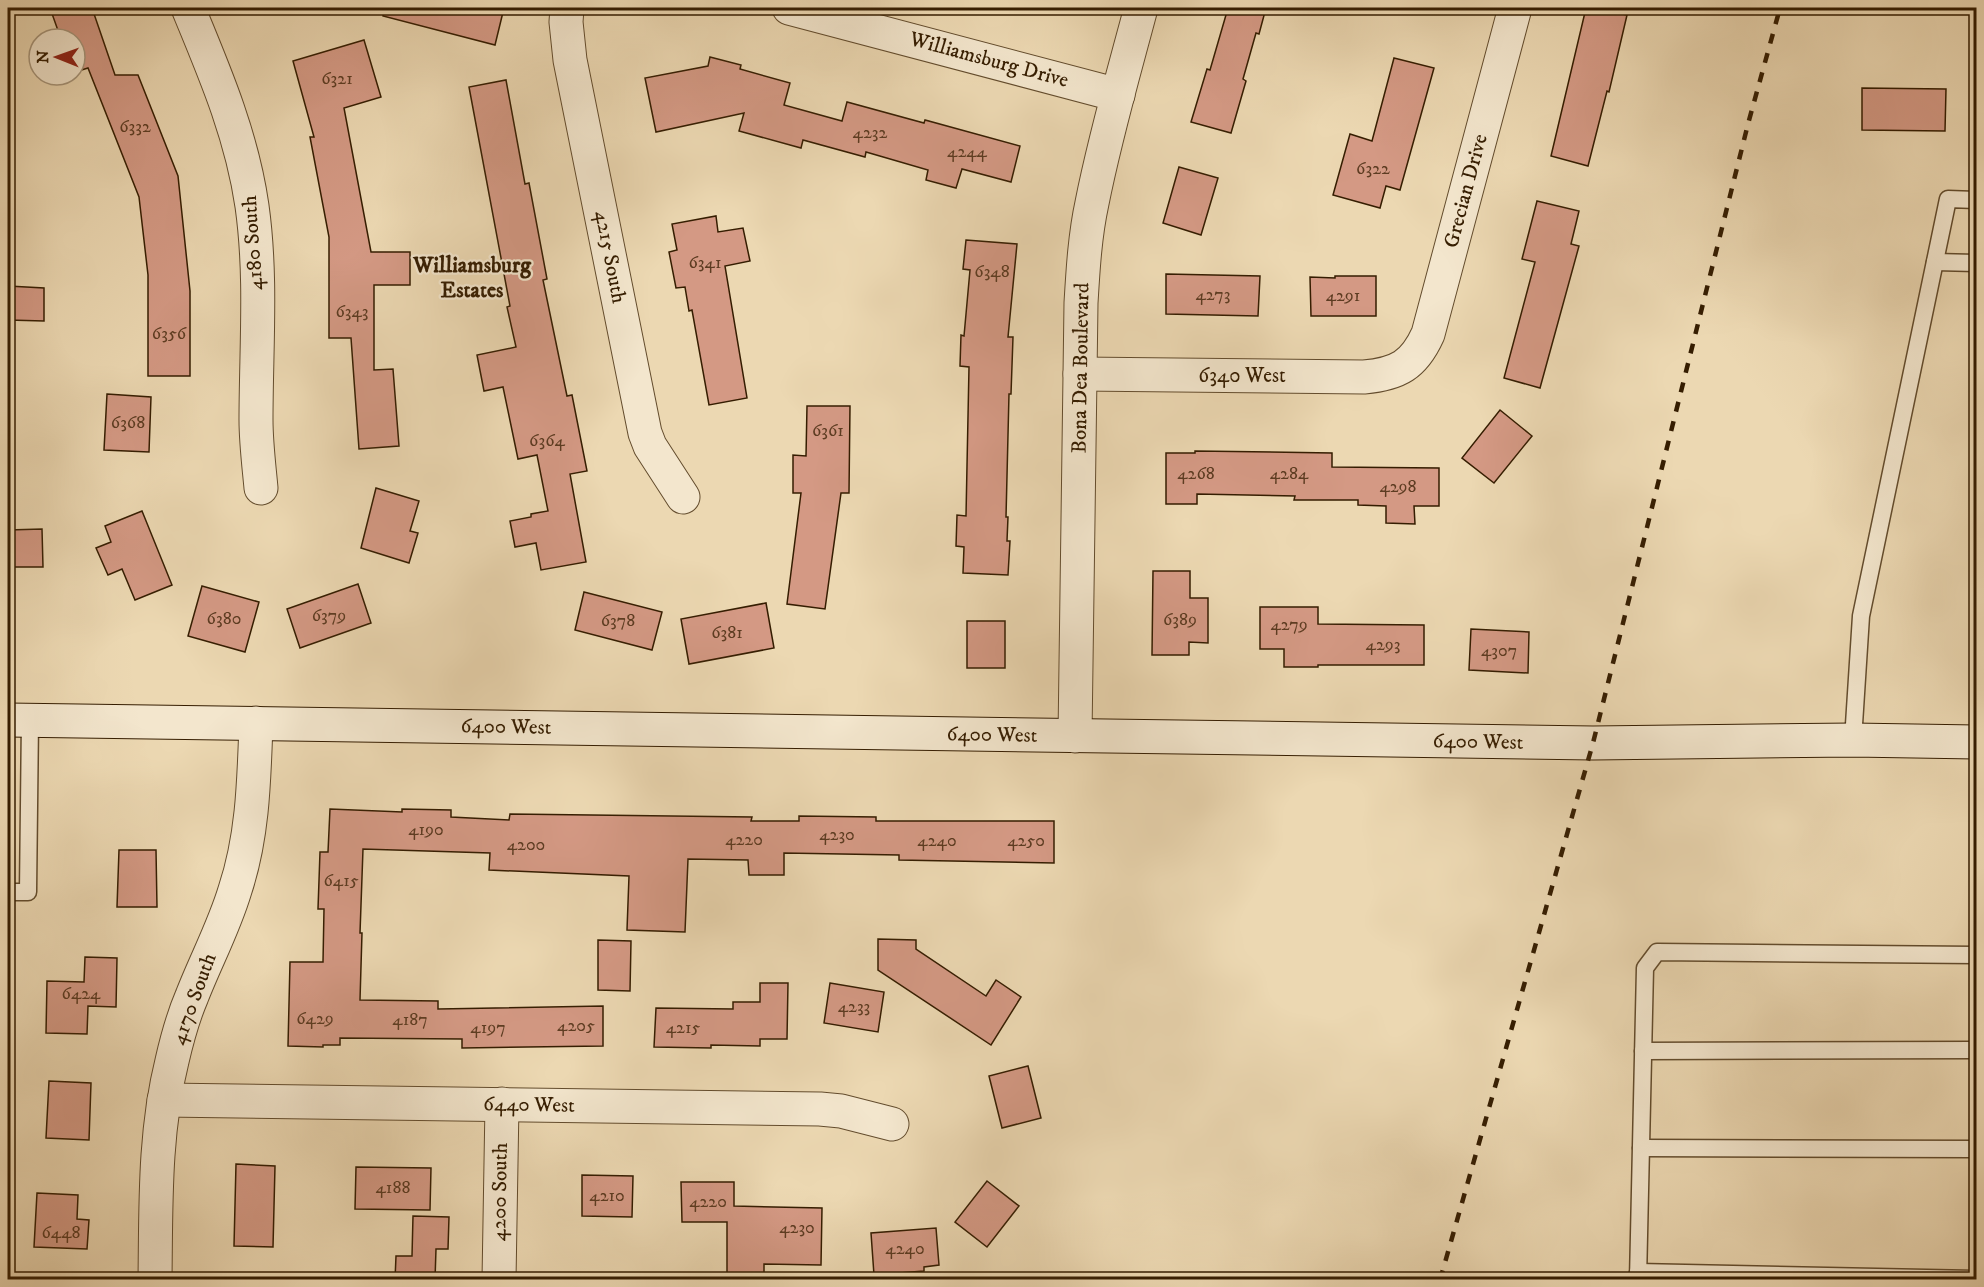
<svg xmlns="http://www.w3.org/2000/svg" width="1984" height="1287" font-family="'IM FELL DW Pica',serif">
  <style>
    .building { fill: #d49984; stroke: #351d01; stroke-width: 1.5 }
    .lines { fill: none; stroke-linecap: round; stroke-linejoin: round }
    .lane-casing { stroke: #634c2d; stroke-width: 19 }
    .street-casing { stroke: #634c2d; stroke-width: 35 }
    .secondary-casing { stroke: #351d01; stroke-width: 35 }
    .lane { stroke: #f3e6cd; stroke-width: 16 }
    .street { stroke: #f3e6cd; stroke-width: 33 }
    .secondary { stroke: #f3e6cd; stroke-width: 33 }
    .rail { stroke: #351d01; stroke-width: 4.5; stroke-dasharray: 10 10; stroke-linecap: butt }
    .labels { text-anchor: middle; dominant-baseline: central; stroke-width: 4.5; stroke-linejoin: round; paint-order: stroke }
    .number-label { font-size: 18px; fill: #5d3c22 }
    .street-label { font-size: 21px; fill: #351d01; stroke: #f3e6cd }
    .neighbourhood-label { font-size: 22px; font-weight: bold; fill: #351d01; stroke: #f3e6cd }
  </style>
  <rect width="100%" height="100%" fill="#ecd8b2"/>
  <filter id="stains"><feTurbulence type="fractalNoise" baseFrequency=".00333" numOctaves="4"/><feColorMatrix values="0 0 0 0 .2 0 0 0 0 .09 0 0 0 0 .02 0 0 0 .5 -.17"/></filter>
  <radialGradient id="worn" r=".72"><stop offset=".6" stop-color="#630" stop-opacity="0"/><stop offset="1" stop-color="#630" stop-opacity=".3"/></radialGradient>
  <g class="building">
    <polygon points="50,8 92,8 115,75 138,75 178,176 190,291 190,376 148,376 148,275 139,197 88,68 75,72 75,39 61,39"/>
    <polygon points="384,8 504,8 495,45 383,16"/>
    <polygon points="1228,8 1266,8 1259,34 1256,33 1243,79 1246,81 1231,133 1191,122 1207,69 1210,70"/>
    <polygon points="1586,8 1594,8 1627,15 1609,92 1607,91 1588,166 1551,156"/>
    <polygon points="364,40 381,97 344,108 371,252 410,252 410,285 374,285 374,370 393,369 399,446 359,449 351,338 329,338 329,237 310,137 314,137 293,61"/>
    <polygon points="710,57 741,65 740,69 790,83 784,105 842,121 847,102 924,123 925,120 1020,146 1011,182 962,169 956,188 926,180 928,170 866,152 865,157 803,140 801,148 739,131 744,113 656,132 645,78 708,66"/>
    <polygon points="1394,58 1434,68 1400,190 1386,186 1380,208 1333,195 1350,134 1372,141"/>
    <polygon points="506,80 525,184 529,183 547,279 543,280 567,396 572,395 587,471 570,474 586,562 541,570 536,543 515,547 510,521 531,517 531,514 548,511 537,455 518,459 503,387 484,391 477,355 516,347 507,307 510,306 469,87"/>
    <polygon points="1862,88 1946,89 1945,131 1862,130"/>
    <polygon points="1179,167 1218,178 1201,235 1163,223"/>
    <polygon points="1537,201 1579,211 1571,244 1579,246 1540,388 1504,378 1535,262 1522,259"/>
    <polygon points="716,216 718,232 743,228 750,261 725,266 747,398 709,405 692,310 689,311 685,287 676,288 669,252 677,250 672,224"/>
    <polygon points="966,240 1017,244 1008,337 1013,337 1011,394 1009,394 1006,517 1008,517 1007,541 1010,541 1008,575 963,573 964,547 956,546 957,515 966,516 969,367 960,366 961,335 964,336 970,270 963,269"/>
    <polygon points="1166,274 1260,276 1258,316 1166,314"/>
    <polygon points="1335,276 1376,276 1376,316 1311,316 1310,277 1335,278"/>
    <polygon points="8,286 44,288 44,321 8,320"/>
    <polygon points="107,394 151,397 149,452 104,450"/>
    <polygon points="807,406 850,406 849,493 841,493 825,609 787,604 801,493 793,493 793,455 806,456"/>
    <polygon points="1500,410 1532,436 1494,483 1462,458"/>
    <polygon points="1195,451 1332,453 1332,467 1439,468 1439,506 1414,506 1415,524 1386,523 1386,506 1358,505 1358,500 1294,500 1295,496 1197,494 1197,504 1166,504 1166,453 1195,453"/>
    <polygon points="376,488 419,501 410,531 418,533 409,563 361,548"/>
    <polygon points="142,511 172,585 135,600 122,569 108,575 96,548 111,542 105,526"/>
    <polygon points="42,529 43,567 8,567 8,530"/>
    <polygon points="1153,571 1190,571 1190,598 1208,598 1208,643 1189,642 1189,655 1152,655"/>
    <polygon points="358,584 371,623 300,648 287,609"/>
    <polygon points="202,586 259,602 245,652 188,636"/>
    <polygon points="584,592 662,612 652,650 575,630"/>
    <polygon points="766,603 774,648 689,664 681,619"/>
    <polygon points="1260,607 1318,607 1318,624 1424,625 1424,665 1318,665 1318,667 1284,667 1284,649 1260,649"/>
    <rect x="967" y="621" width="38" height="47"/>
    <polygon points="1471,629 1529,632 1528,673 1469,670"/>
    <polygon points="330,809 402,812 402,809 451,810 451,817 509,820 510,814 752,817 751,821 799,821 799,816 876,817 876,821 1054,821 1054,863 899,860 899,855 784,853 784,875 749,875 748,860 688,859 685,932 627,930 629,876 489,870 490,853 363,849 360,933 362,933 360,1000 438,1001 438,1009 603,1006 603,1046 462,1048 462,1039 340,1038 340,1045 323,1045 323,1047 288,1046 290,962 323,962 324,909 318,909 320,852 328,852"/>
    <polygon points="119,850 156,850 157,907 117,907"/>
    <polygon points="878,939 916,940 916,949 986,996 996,980 1021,997 991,1045 878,970"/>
    <polygon points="598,940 631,941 630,991 598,990"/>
    <polygon points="85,957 117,958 116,1007 88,1006 87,1034 46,1033 47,981 84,982"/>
    <polygon points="760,983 788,983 787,1039 760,1039 760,1046 711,1045 711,1048 654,1047 656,1008 733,1009 733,1002 760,1002"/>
    <polygon points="830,983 884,992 878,1032 824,1023"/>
    <polygon points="1028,1066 1041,1118 1002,1128 989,1076"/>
    <polygon points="49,1081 91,1083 89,1140 46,1138"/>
    <polygon points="236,1164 275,1166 273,1247 234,1246"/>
    <polygon points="356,1167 431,1168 430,1210 355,1209"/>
    <polygon points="582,1175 633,1176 632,1217 582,1216"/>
    <polygon points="987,1181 1019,1206 987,1247 955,1222"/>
    <polygon points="681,1182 734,1182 734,1206 822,1208 821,1265 764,1264 764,1280 727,1280 727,1222 682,1222"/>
    <polygon points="37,1193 78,1195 77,1219 89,1220 87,1249 34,1247"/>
    <polygon points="413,1216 449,1217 448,1249 436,1249 435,1280 395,1280 396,1256 412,1256"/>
    <polygon points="936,1228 939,1265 924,1267 924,1271 874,1275 871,1233"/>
  </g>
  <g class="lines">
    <g class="lane-casing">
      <g id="lane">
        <polyline points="1935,262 1976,263"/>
        <polyline points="1853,740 1861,616 1948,199 1976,200"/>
        <polyline points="8,892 28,892 30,720"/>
        <polyline points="1643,1051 1976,1050"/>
        <polyline points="1641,1148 1976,1149"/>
        <polyline points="1638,1272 1976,1279"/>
        <polyline points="1638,1280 1645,968 1657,952 1976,955"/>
      </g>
    </g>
    <g class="street-casing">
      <g id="street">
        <path d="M188 8C215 73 242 136 252 206 262 277 256 349 256 420 256 443 259 466 261 488"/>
        <polyline points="567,8 566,22 570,60 645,433 650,446 683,497"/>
        <polyline points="789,8 1118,95"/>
        <path d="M1080 374 1364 377C1398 374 1414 365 1428 334L1515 8"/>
        <path d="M1075 736 1081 303C1083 269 1085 235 1092 203 1105 137 1124 72 1141 8"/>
        <polyline points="164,1100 820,1109 841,1111 892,1124"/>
        <path d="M155 1280C156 1206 154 1133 172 1061 177 1039 183 1017 192 996 206 960 224 927 235 890 253 836 254 780 256 723"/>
        <polyline points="499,1280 502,1104"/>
      </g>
    </g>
    <g class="secondary-casing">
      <polyline id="secondary" points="8,720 1593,743 1853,740 1976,742"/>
    </g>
    <use href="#lane" class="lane"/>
    <use href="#street" class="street"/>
    <use href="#secondary" class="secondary"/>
    <polyline class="rail" points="1440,1280 1593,743 1748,124 1780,8"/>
  </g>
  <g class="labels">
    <g class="number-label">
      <text x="337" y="79">6321</text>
      <text x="135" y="127">6332</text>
      <text x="870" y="133">4232</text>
      <text x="967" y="152">4244</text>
      <text x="1373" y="169">6322</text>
      <text x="705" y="263">6341</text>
      <text x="992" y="272">6348</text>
      <text x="1213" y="295">4273</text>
      <text x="1343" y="296">4291</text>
      <text x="352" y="312">6343</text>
      <text x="169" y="334">6356</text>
      <text x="128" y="423">6368</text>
      <text x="828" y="431">6361</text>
      <text x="547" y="441">6364</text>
      <text x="1196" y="474">4268</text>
      <text x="1289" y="474">4284</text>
      <text x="1398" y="487">4298</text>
      <text x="329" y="616">6379</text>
      <text x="224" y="619">6380</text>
      <text x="1180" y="620">6389</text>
      <text x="618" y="621">6378</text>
      <text x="1289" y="625">4279</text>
      <text x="727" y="633">6381</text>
      <text x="1383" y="645">4293</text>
      <text x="1499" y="651">4307</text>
      <text x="426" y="830">4190</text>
      <text x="837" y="835">4230</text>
      <text x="744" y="840">4220</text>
      <text x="937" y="841">4240</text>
      <text x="1026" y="841">4250</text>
      <text x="526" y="845">4200</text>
      <text x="341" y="881">6415</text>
      <text x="81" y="994">6424</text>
      <text x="854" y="1007">4233</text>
      <text x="315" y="1019">6429</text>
      <text x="410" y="1020">4187</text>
      <text x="576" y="1026">4205</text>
      <text x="488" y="1028">4197</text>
      <text x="683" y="1028">4215</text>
      <text x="393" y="1188">4188</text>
      <text x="607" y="1196">4210</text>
      <text x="708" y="1202">4220</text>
      <text x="797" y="1228">4230</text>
      <text x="61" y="1233">6448</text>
      <text x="905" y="1249">4240</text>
    </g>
    <g class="street-label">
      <text transform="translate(989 60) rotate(15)">Williamsburg Drive</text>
      <text transform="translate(1466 191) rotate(-75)">Grecian Drive</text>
      <text transform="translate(253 243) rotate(-94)">4180 South</text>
      <text transform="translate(610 257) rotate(79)">4215 South</text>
      <text transform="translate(1081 368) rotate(-89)">Bona Dea Boulevard</text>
      <text x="1242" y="376">6340 West</text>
      <text transform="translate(506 727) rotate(1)">6400 West</text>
      <text transform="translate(992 735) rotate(1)">6400 West</text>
      <text transform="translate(1478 742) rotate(1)">6400 West</text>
      <text transform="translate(194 999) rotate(-70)">4170 South</text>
      <text transform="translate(529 1105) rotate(1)">6440 West</text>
      <text transform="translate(500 1192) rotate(-89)">4200 South</text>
    </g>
    <g class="neighbourhood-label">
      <text x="472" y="265">Williamsburg<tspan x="472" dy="25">Estates</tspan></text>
    </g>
  </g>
  <rect width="1984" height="1287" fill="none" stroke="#ecd8b2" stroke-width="30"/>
  <rect x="9" y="9" width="1966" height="1269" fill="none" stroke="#351d01" stroke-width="3"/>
  <rect x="15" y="15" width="1954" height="1257" fill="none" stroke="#351d01" stroke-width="1.5"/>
  <g transform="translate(57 57) rotate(271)"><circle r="28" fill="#f3e6cd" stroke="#a7967b" stroke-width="1.5"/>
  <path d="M0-4.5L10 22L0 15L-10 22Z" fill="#8f2418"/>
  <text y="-9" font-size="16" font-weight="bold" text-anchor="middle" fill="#351d01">N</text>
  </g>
  <rect width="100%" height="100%" filter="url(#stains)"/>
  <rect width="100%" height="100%" fill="url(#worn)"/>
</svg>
